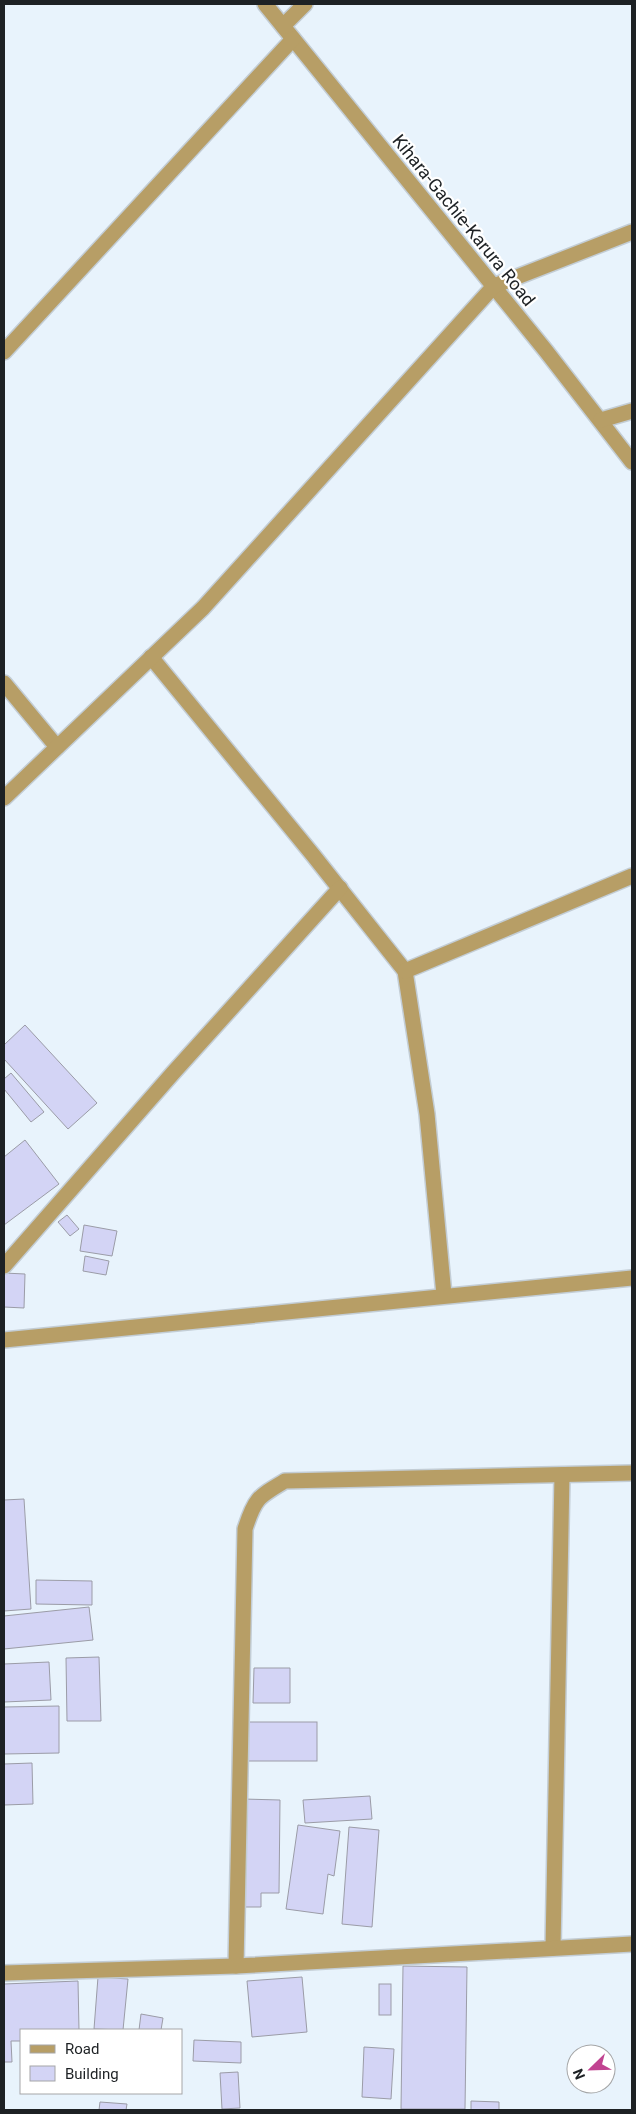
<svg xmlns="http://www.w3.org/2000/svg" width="636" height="2114" font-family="Roboto,sans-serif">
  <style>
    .building { fill: #d3d4f5; stroke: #9b9ca7 }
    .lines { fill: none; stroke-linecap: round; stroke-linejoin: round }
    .minor-casing { stroke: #c3cdd5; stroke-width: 18 }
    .minor { stroke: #b79e66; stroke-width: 15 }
    .labels { text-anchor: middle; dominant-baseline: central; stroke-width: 4.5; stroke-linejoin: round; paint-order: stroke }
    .street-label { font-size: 18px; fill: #1d2124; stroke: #fff }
  </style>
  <rect width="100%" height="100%" fill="#e8f3fc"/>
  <g class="building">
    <polygon points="25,1025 97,1103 68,1129 4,1059 4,1045"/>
    <polygon points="11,1073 44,1112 31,1122 4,1089 4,1079"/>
    <polygon points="25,1140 59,1184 4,1225 4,1157"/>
    <polygon points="67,1215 79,1229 70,1236 58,1222"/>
    <polygon points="84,1225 117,1231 112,1256 80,1251"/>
    <polygon points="85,1256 109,1261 106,1275 83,1271"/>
    <polygon points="4,1273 25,1274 24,1308 4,1307"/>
    <polygon points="24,1499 31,1609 4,1611 4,1500"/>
    <polygon points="36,1580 92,1581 92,1605 36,1604"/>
    <polygon points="89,1607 93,1640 4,1649 4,1616"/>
    <polygon points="99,1657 101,1721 67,1721 66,1658"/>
    <polygon points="49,1662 51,1700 4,1702 4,1664"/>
    <polygon points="254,1668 290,1668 290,1703 253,1703"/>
    <polygon points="59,1706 59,1753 4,1754 4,1707"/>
    <rect x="248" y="1722" width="69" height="39"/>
    <polygon points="32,1763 33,1804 4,1805 4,1764"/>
    <polygon points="370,1796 372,1819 305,1823 303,1800"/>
    <polygon points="243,1799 280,1800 279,1893 261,1893 261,1907 242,1907"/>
    <polygon points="298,1825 340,1831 334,1876 328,1874 323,1914 286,1909"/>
    <polygon points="349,1827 379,1830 372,1927 342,1924"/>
    <polygon points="403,1966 467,1967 465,2109 401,2109"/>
    <polygon points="98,1977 128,1979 123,2030 94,2029"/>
    <polygon points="302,1977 307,2032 252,2037 247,1981"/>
    <polygon points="78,1981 79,2030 21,2030 21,2041 11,2041 12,2062 4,2062 4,1984"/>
    <rect x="379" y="1984" width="12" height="31"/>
    <polygon points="141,2014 163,2018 161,2030 139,2030"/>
    <polygon points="194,2040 241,2042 241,2063 193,2061"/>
    <polygon points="364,2047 394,2049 391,2099 362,2097"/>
    <polygon points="238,2072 240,2108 222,2109 220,2073"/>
    <polygon points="471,2101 499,2102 499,2110 471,2110"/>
    <polygon points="100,2102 127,2104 126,2110 99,2110"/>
  </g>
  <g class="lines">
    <g class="minor-casing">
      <g id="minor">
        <polyline points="265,4 546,351 632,462"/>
        <polyline points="283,26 305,4"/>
        <polyline points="4,352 293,39"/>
        <polyline points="601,420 632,411"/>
        <polyline points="151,657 313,855 405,971 427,1114 444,1295"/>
        <polyline points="4,683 57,747"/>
        <polyline points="4,798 203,608 494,286 632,232"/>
        <polyline points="405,971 632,876"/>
        <polyline points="4,1266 173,1073 340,888"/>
        <polyline points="4,1340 632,1278"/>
        <polyline points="553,1948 562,1475"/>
        <path d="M236 1966 245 1529C255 1498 258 1497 285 1481L632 1473"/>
        <polyline points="4,1973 236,1966 632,1944"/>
      </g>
    </g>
    <use href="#minor" class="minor"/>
  </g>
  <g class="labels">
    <g class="street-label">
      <text transform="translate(464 220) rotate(51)">Kihara-Gachie-Karura Road</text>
    </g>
  </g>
  <rect width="636" height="2114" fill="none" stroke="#1d2124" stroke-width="10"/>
  <rect x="20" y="2029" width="162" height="65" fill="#ffffff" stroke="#a5a6a7"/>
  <rect x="30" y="2045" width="25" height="8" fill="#b79e66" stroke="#a5a6a7"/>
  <text x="65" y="2054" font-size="15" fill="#1d2124">Road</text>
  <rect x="30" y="2066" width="25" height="15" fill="#d3d4f5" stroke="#a5a6a7"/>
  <text x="65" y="2079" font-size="15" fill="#1d2124">Building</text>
  <g transform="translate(591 2069) rotate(247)"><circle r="24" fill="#ffffff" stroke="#a5a6a7"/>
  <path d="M0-4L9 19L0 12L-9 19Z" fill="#c14391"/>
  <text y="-8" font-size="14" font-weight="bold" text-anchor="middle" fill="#1d2124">N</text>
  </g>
</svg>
